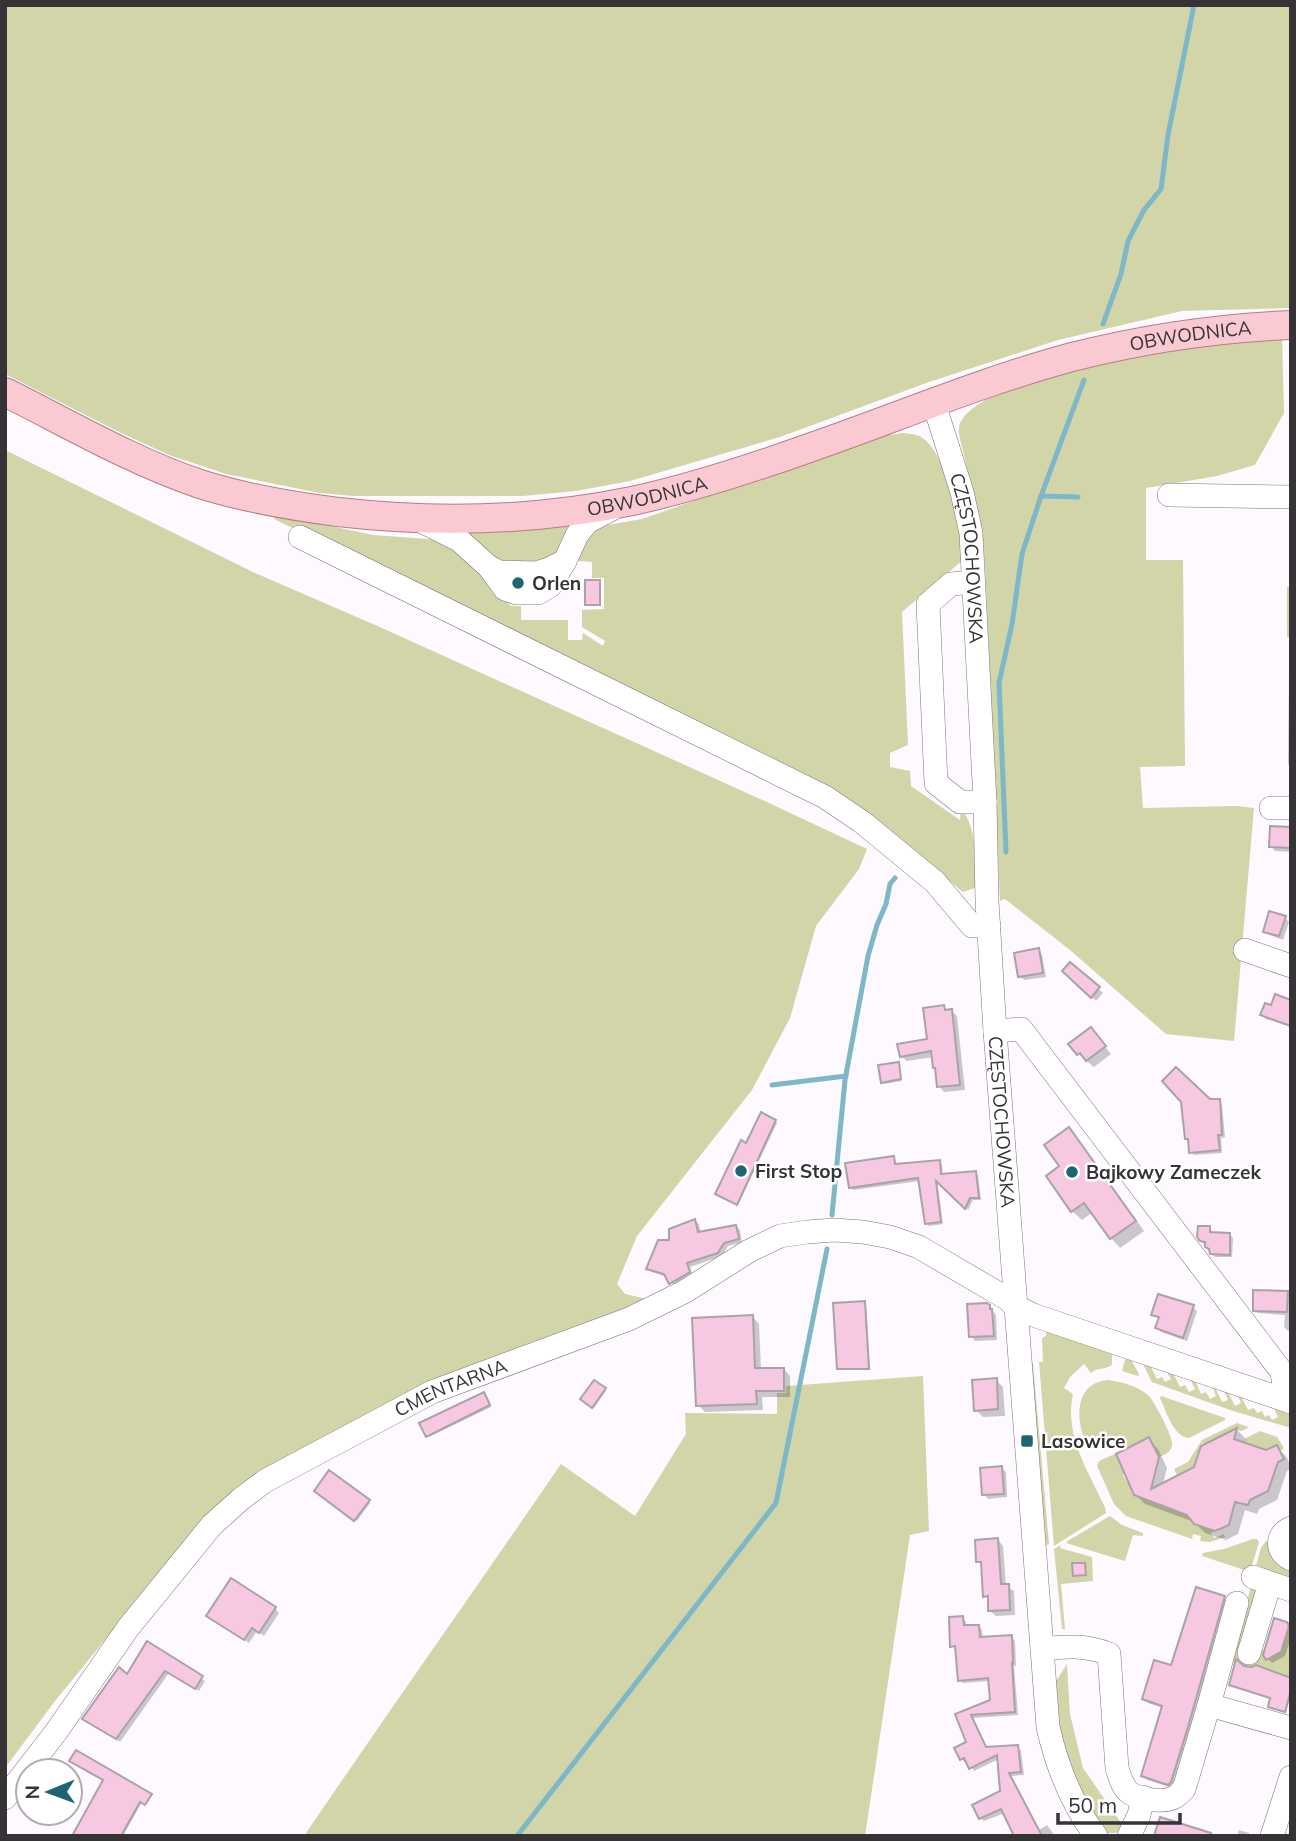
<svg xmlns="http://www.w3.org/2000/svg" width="1296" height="1841" font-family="Mulish,sans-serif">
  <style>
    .green { fill: #d1d5a8 }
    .shadow { fill: #0003 }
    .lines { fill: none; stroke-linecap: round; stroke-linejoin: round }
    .stream { stroke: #7eb7c7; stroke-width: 5 }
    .building { fill: #f7c8e2; stroke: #a9a2a6; stroke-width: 2 }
    .minor-casing { stroke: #79757b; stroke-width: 24 }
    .major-casing { stroke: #b47d88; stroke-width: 30 }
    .minor { stroke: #fff; stroke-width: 23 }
    .major { stroke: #fbc9d2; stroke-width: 28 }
    .poi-dot { fill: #1c6672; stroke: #fff; stroke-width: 2.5 }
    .labels { text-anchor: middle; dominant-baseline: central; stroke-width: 5; stroke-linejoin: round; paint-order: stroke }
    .street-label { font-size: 19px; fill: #353336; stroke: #fff }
    .poi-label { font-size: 19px; font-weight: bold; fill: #353336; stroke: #fff; text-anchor: start }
  </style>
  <rect width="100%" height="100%" fill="#fdf9ff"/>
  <g class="green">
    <polygon points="5,5 1291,5 1291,308 1182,311 1058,340 929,382 780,437 630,481 576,491 523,496 353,496 320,493 226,474 169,455 115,430 5,374"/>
    <path d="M1282 335 1284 413 1255 465 1217 476 1146 488V560H1183L1185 766 1140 767 1143 808 1236 806 1254 808 1234 1041 1166 1034 1070 950 1005 899 1000 901 985 565 980 521 960 439C959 433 958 428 960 423 977 387 1094 362 1132 355 1182 346 1233 342 1282 335Z"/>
    <path d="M903 433C910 434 918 434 924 439 949 459 960 529 964 559L902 612 908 745 890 753V767L910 771 911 786 960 820 961 808C979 832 974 860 975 888L963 892 946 878 818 783 274 519V514L373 535 442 540 461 550 511 606H521V620H568V640H582L583 633 603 646 605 641 582 627V610L604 609V578H592V562L579 561 577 559 591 532 602 526 642 519 879 436Z"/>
    <polygon points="5,450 253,572 382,628 769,803 867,849 859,869 816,926 790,1018 752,1090 637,1236 617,1284 625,1294 647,1299 254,1476 211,1510 55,1701 5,1768"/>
    <polygon points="572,522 559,551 545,562 501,561 462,534 462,530"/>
    <rect x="1287" y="587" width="4" height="50"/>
    <path d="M1046 1331 1112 1354V1365C1105 1370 1097 1367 1091 1373L1084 1364 1070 1377 1064 1388 1073 1394C1064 1435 1088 1471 1105 1507L1106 1513 1054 1546 1039 1362H1043L1042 1338 1046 1336Z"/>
    <polygon points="1127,1358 1130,1358 1139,1374 1138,1376 1122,1371 1125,1360"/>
    <polygon points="1144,1361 1149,1363 1157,1379 1162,1377 1165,1382 1171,1379 1165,1369 1172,1371 1180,1387 1185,1385 1189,1392 1195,1389 1189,1377 1194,1378 1201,1394 1206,1392 1210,1399 1216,1396 1211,1384 1214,1385 1222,1402 1228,1400 1223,1388 1227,1390 1235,1406 1241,1403 1236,1392 1240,1394 1248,1410 1254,1408 1257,1413 1262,1411 1265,1417 1269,1415 1272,1420 1278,1417 1272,1404 1291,1411 1291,1428 1230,1410 1152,1382 1144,1366"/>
    <polygon points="1029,1363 1033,1363 1049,1544 1041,1548"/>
    <path d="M923 1376 929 1531 910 1535 865 1836H304C389 1711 476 1588 561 1464L635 1516 686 1434 685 1413 777 1414V1393H786V1386Z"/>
    <path d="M1107 1380C1122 1382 1139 1386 1150 1397 1156 1406 1174 1437 1172 1446 1170 1453 1164 1455 1159 1457L1149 1439 1147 1438 1135 1444V1446L1121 1451 1114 1437 1094 1446 1087 1445C1076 1422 1073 1384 1107 1380Z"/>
    <path d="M1161 1396 1225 1418V1420L1189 1438C1173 1437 1166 1410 1160 1398Z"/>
    <polygon points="1237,1423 1249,1427 1242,1431 1236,1430 1232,1433 1228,1432 1205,1444 1202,1443 1197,1464 1177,1475 1174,1469 1188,1462 1202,1440"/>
    <polygon points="1260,1431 1277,1437 1284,1448 1280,1451 1276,1445 1266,1450 1244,1442 1246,1438"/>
    <polygon points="1117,1453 1116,1455 1125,1473 1123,1475 1127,1482 1129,1481 1134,1495 1144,1496 1187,1515 1194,1524 1215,1531 1211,1533 1214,1538 1224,1534 1225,1537 1210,1542 1200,1541 1201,1536 1193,1534 1192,1539 1126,1516 1114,1504 1097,1466 1099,1461"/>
    <polygon points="1110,1516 1122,1525 1143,1533 1143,1536 1133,1535 1125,1561 1066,1543 1069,1540"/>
    <polygon points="1253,1539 1257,1539 1259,1542 1250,1572 1202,1556 1203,1553 1224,1549"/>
    <polygon points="1266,1541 1269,1542 1291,1566 1291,1583 1254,1573 1261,1548"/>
    <polygon points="1061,1545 1060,1548 1092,1557 1093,1581 1061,1584 1065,1629 1062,1629 1054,1549"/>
    <polygon points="1251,1587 1257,1588 1260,1649 1277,1654 1281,1652 1289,1627 1287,1622 1291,1622 1291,1678 1286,1676 1285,1679 1242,1666 1243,1661 1236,1659 1235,1663 1230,1661"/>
    <polygon points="1067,1664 1070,1714 1083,1768 1126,1830 1115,1833 1105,1833 1087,1807 1062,1749 1053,1686"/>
  </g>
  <g class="shadow">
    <polygon points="599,582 601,584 601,606 588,606 586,604"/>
    <polygon points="1289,670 1291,670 1291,767 1288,764"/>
    <polygon points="1291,829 1291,852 1275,851 1271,846"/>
    <polygon points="1285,918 1289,922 1283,940 1270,935 1265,931"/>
    <polygon points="1038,950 1042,955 1046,977 1024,980 1020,976"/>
    <polygon points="1070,964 1103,993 1096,1001 1064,971"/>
    <polygon points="1291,1002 1291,1027 1266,1019 1262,1015"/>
    <polygon points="944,1007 948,1011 952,1011 957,1016 965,1090 944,1092 939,1086 933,1057 907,1061 901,1056 929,1040"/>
    <polygon points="1091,1029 1111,1054 1094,1067 1078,1054"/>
    <polygon points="898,1064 902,1081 884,1084 883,1082"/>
    <polygon points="1209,1101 1219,1101 1222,1104 1225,1137 1221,1138 1222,1153 1194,1155 1191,1152 1190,1141 1187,1138"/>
    <polygon points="775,1121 777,1123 738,1205 719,1195 747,1145"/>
    <polygon points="1069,1129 1078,1139 1144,1231 1120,1248 1111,1238 1093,1212 1082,1220 1072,1211 1061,1167"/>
    <polygon points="893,1158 896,1161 897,1166 939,1162 942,1165 943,1176 976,1173 978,1176 981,1200 973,1200 968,1210 937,1180 943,1224 929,1226 926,1224 920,1181 853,1190 851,1187"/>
    <polygon points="695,1221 699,1224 701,1234 736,1226 740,1230 742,1243 728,1246 722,1256 690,1267 693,1276 675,1286 667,1277 652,1272 648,1268 671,1242"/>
    <polygon points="1210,1228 1213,1234 1229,1234 1233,1238 1232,1257 1215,1257 1211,1253 1199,1237"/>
    <polygon points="1290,1240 1291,1240 1291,1331 1288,1331 1284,1327 1285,1315 1258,1313 1254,1310 1255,1292 1290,1293"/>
    <polygon points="865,1303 866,1305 870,1370 840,1370 838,1368"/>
    <polygon points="989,1306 996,1315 997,1340 975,1341 971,1336"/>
    <polygon points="1193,1307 1197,1311 1187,1341 1161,1332 1157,1328 1160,1319 1153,1314"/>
    <polygon points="753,1317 759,1324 761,1369 784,1369 790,1376 790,1397 762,1397 763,1410 705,1412 698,1405"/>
    <polygon points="996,1380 1003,1387 1005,1416 983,1417 976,1410"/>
    <polygon points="594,1382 606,1391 594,1408 582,1399"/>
    <polygon points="485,1395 491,1407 429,1437 428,1436"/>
    <polygon points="1237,1430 1246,1439 1244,1444 1266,1452 1276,1447 1286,1456 1291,1466 1291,1469 1287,1471 1277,1500 1259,1509 1257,1514 1245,1510 1238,1534 1226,1540 1205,1533 1194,1522 1145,1504 1135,1494 1148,1439 1158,1449 1167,1468 1163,1484 1195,1468 1203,1447"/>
    <polygon points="1002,1468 1006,1472 1007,1497 988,1499 984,1494"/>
    <polygon points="330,1472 370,1503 357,1521 316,1490"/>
    <polygon points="998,1540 1003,1546 1006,1586 1014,1591 1015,1615 996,1616 990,1611 990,1600 985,1596 983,1567 978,1561"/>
    <polygon points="1224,1598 1228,1602 1173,1788 1147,1780 1143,1776 1164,1708 1148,1703 1144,1699 1172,1667"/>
    <polygon points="275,1608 279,1613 264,1636 257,1631 249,1643 212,1620"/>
    <polygon points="963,1618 966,1622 966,1627 979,1626 982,1630 983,1639 1011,1637 1015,1641 1016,1666 1014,1666 1018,1715 973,1718 987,1749 1018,1747 1021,1751 1024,1775 1011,1776 1039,1830 1047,1825 1055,1836 1027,1836 1005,1813 984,1821 980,1818 1002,1792 999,1759 974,1771 968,1762 965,1763 962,1759 956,1748 968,1742 957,1715 991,1701 990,1681 963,1683 960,1680 957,1649 952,1646"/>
    <polygon points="1286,1623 1291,1628 1291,1638 1285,1656 1272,1663 1268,1659"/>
    <polygon points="148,1644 205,1681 199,1691 169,1673 120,1742 88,1722 128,1676"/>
    <polygon points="1244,1668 1291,1679 1291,1696 1286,1712 1271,1708 1270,1706 1272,1698 1231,1685"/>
    <polygon points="105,1780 142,1802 123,1836 74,1836"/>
    <polygon points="1239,1830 1249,1833 1250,1836 1237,1836"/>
  </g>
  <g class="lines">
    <g class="stream">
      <polyline points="1103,324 1121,274 1128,241 1144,210 1161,189 1168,135 1194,5"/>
      <polyline points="1041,496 1078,497"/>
      <polyline points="1006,852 999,683 1012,624 1022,554 1041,496 1084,380"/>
      <polyline points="772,1085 846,1076"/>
      <polyline points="832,1215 845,1080 868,956 877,925 886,904 890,884 895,878"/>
      <polyline points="517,1836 776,1503 827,1249"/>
    </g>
  </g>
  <g class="building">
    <rect x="585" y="580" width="15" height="25"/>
    <polygon points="1270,826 1291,827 1291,848 1269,847"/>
    <polygon points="1269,911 1286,916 1279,936 1263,932"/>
    <polygon points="1039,948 1043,973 1018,977 1014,953"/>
    <polygon points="1070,962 1100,987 1091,998 1062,971"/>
    <polygon points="1275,994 1291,1000 1291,1026 1260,1015 1265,1003 1271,1005"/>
    <polygon points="944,1005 945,1010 952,1009 960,1085 937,1087 935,1068 933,1068 931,1051 900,1057 897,1044 927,1039 923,1008"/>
    <polygon points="1091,1027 1106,1046 1086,1061 1080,1053 1077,1055 1068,1044"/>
    <polygon points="899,1062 901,1079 881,1083 878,1065"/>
    <polygon points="1176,1067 1210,1099 1220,1099 1222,1135 1218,1135 1220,1150 1189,1153 1188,1139 1185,1139 1181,1102 1162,1081"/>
    <polygon points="761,1112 776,1120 737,1205 715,1194 741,1140 746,1143"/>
    <polygon points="1069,1127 1136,1221 1110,1239 1084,1203 1071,1212 1046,1176 1059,1166 1044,1145"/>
    <polygon points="894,1156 895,1164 940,1160 941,1174 976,1171 979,1198 970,1198 965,1209 936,1181 941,1222 925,1224 918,1178 849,1188 845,1163"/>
    <polygon points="695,1219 698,1232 736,1225 739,1239 724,1243 718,1253 687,1263 690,1272 669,1284 664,1274 646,1269 658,1240 669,1240 669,1229"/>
    <polygon points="1198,1226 1210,1226 1210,1232 1230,1233 1230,1255 1210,1254 1209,1249 1205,1247 1205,1242 1200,1241 1197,1237"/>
    <polygon points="1253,1290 1288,1291 1287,1312 1253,1311"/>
    <polygon points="1158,1294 1194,1305 1183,1338 1155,1328 1159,1317 1151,1315"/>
    <polygon points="865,1301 869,1369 837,1369 833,1303"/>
    <polygon points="987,1303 990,1305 990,1309 992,1309 994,1336 969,1337 967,1304"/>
    <polygon points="753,1315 755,1368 784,1368 784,1391 756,1391 757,1404 696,1406 692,1318"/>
    <polygon points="997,1378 998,1409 974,1411 972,1380"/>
    <polygon points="594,1380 606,1388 592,1408 580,1399"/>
    <polygon points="484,1392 490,1405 426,1437 419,1423"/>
    <polygon points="1237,1428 1234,1439 1266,1450 1277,1445 1284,1459 1278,1462 1268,1491 1250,1500 1248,1505 1235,1502 1229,1525 1215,1531 1194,1524 1187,1515 1134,1495 1116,1454 1149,1437 1159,1457 1151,1489 1194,1467 1201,1446"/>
    <polygon points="1002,1466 1004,1494 982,1495 980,1468"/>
    <polygon points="329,1470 370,1500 354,1521 314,1491"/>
    <polygon points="998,1538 1001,1584 1009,1584 1010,1610 988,1611 988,1596 983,1597 981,1562 976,1562 975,1540"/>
    <polygon points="1072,1563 1085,1563 1086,1575 1073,1576"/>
    <polygon points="231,1578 276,1607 259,1633 252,1628 244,1640 206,1616"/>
    <polygon points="1196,1587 1225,1596 1188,1727 1171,1782 1168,1785 1141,1776 1162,1706 1142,1699 1154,1660 1171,1665"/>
    <polygon points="963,1616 964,1625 979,1625 980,1637 1012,1635 1013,1663 1012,1663 1015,1712 971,1715 986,1747 1018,1745 1021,1772 1009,1773 1042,1836 1014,1836 1001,1809 979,1819 972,1805 1000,1791 997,1755 969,1769 964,1758 960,1760 954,1748 966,1742 955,1714 990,1700 988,1678 958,1681 955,1646 950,1647 949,1617"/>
    <polygon points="1274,1618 1287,1622 1289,1626 1281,1652 1266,1660 1263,1655"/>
    <polygon points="147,1641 203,1676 195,1689 165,1671 116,1739 82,1719 119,1667 127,1674"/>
    <polygon points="1236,1659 1244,1666 1252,1667 1256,1665 1291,1678 1291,1690 1285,1712 1268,1707 1270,1698 1229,1685"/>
    <polygon points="76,1750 152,1794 145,1805 140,1802 121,1836 72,1836 103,1780 69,1761"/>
    <polygon points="1160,1817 1211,1833 1210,1836 1154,1836"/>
  </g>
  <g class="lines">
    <g class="minor-casing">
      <g id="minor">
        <path id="s1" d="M934 404 962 492 971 533 985 802 987 901 995 1031 1048 1727C1057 1767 1071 1803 1096 1836"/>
        <polyline points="1169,495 1291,497"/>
        <polyline points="419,520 459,540 489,567 499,572 536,573 549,569 565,561 577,535 587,522 612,509"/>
        <polyline points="300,537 825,797 862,822 935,882 972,926 989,926"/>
        <polyline points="489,567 505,589 517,593 538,593 550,586 565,561"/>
        <polyline points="973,582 951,584 928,604 936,783 960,802 985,802"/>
        <polyline points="1271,808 1291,808"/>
        <polyline points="1245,950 1291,966"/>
        <polyline points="995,1031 1021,1029 1282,1372 1286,1400"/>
        <path d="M1291 1528C1275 1535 1276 1552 1291 1559"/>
        <polyline points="1253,1577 1291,1590"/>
        <polyline points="1237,1603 1209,1705 1291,1728"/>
        <path d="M1042 1649C1065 1646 1087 1645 1109 1654L1117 1768C1120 1777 1122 1787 1130 1793 1141 1800 1164 1803 1175 1797 1177 1796 1183 1790 1184 1789L1209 1705"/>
        <polyline points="1249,1653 1270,1583"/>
        <path id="s2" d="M5 1798 56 1732 128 1628 212 1525 241 1499 265 1481 432 1392 629 1319 684 1292 749 1251 780 1236 807 1232 834 1230 863 1232 890 1237 919 1247 1006 1298 1017 1307 1033 1315 1291 1402"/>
        <polyline points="1129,1836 1139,1815 1143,1797"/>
        <polyline points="1272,1836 1291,1777"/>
      </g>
    </g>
    <g class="major-casing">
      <g id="major">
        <path id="s3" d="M5 392C69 424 132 461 200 484 244 498 291 506 338 512 435 523 535 521 632 501 693 488 753 468 812 447 898 417 983 381 1072 357 1143 339 1218 328 1291 325"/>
      </g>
    </g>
    <use href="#minor" class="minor"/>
    <use href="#major" class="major"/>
  </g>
  <g class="poi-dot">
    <circle cx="518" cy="583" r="7"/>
    <circle cx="741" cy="1171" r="7"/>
    <circle cx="1072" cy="1172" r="7"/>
    <rect x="1020" y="1434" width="14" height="14" rx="3.5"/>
  </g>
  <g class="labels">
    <g class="street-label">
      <text stroke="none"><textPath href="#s3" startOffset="1236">OBWODNICA</textPath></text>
      <text stroke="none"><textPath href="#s3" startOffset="668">OBWODNICA</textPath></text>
      <text stroke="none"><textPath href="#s1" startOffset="159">CZĘSTOCHOWSKA</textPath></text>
      <text stroke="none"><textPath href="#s1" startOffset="724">CZĘSTOCHOWSKA</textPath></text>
      <text stroke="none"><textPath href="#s2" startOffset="620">CMENTARNA</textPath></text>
    </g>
    <g class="poi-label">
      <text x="532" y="583">Orlen</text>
      <text x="755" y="1171">First Stop</text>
      <text x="1086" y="1172">Bajkowy Zameczek</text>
      <text x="1041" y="1441">Lasowice</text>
    </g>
  </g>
  <rect width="1296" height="1841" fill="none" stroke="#353336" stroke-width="14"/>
  <g transform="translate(49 1792) rotate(269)"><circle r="33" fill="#ffffff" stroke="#aeadaf" stroke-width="2"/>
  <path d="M0-5L12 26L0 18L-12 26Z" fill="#1c6672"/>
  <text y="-10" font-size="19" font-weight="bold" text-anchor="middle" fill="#353336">N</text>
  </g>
  <path d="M1058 1813v10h122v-10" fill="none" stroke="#353336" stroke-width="3.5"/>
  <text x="1068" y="1813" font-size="21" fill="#353336" stroke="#ffffff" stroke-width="5" paint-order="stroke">50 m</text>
</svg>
